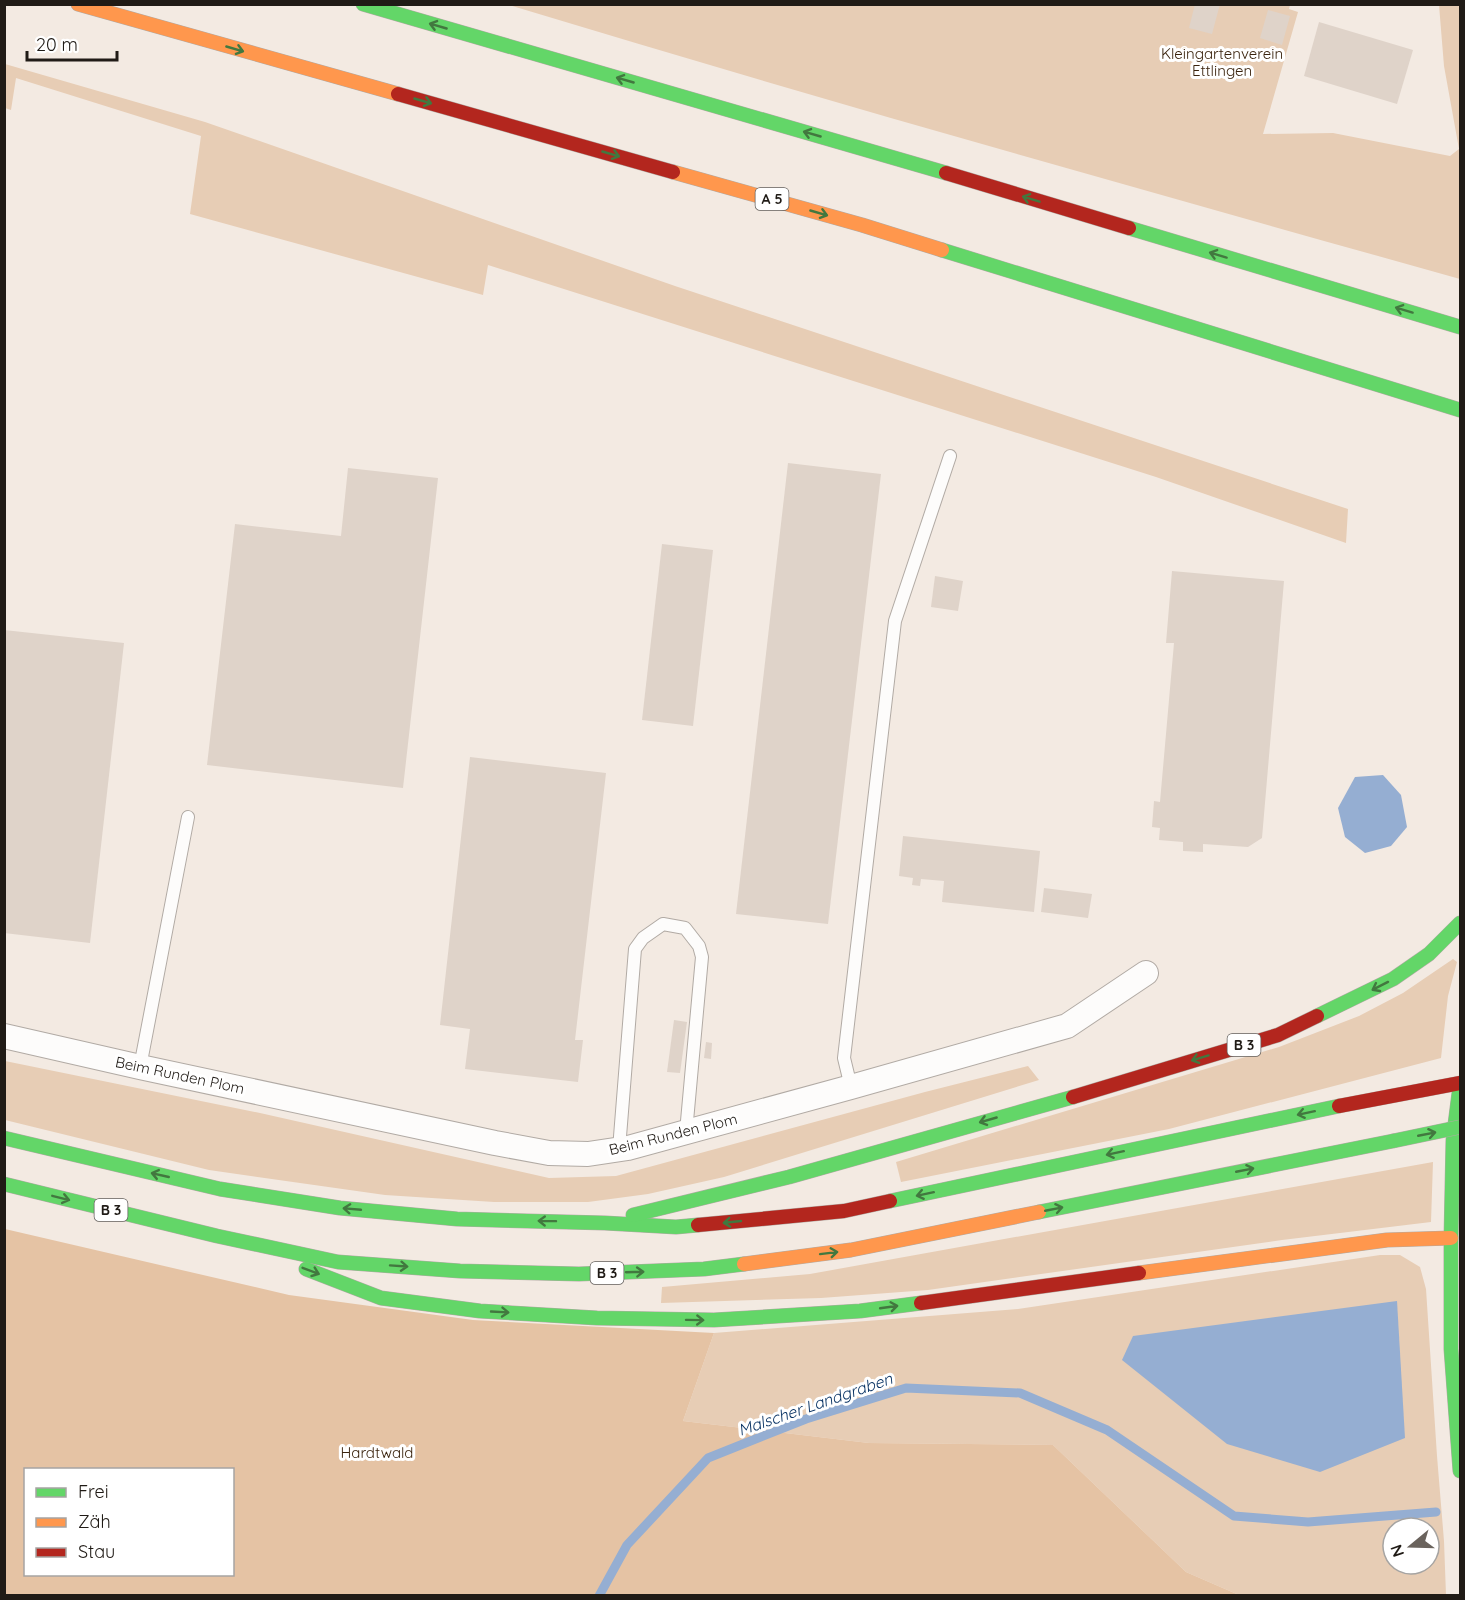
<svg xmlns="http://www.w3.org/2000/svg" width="1465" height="1600" font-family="Quicksand,sans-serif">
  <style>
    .green { fill: #e7cdb5; fill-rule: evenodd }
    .forest { fill: #e5c3a4; fill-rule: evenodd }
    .water { fill: #95aed2 }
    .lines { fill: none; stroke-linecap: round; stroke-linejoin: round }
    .stream { stroke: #95aed2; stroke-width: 9 }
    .building { fill: #dfd3c9 }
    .lane-casing { stroke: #b1aaa4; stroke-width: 14 }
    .street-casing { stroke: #b1aaa4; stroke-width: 26 }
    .fast-casing { stroke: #b1aaa4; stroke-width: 15 }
    .slow-casing { stroke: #b1aaa4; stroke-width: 15 }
    .jam-casing { stroke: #b1aaa4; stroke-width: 15 }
    .lane { stroke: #fdfcfb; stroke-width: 12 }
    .street { stroke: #fdfcfb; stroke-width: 24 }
    .fast { stroke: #63d668; stroke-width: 14 }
    .slow { stroke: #ff974d; stroke-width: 14 }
    .jam { stroke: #b3261e; stroke-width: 14 }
    .fast-bridge-casing { stroke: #b1aaa4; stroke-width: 15; stroke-linecap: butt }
    .fast-bridge { stroke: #63d668; stroke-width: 14 }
    .oneway { stroke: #42783f }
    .labels { text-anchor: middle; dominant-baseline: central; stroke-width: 6; stroke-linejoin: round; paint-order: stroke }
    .shield { fill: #fff; stroke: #635f5c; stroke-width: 1.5 }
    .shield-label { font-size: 14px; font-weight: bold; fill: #201b16 }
    .park-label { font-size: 15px; fill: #3a230d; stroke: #fff }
    .street-label { font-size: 15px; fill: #201b16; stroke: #fff }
    .water-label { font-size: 16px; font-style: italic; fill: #083263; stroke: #fff }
  </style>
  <rect width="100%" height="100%" fill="#f3eae2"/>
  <g class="green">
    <path d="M509 5H1290L1289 9 1298 12 1263 134 1333 133 1450 156 1459 149 1444 66 1439 5H1460V279C1143 190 825 101 509 5Z"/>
    <polygon points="5,64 205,122 675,286 1348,509 1346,543 1156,477 488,265 483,295 190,214 201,136 16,78 11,110 5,108"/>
    <polygon points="1453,959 1457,962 1448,996 1441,1058 1169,1129 901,1182 896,1162 1279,1047 1359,1016 1403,993"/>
    <polygon points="5,1061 260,1113 549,1178 616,1176 925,1092 1028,1066 1039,1080 724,1177 648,1194 588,1202 494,1202 385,1195 209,1170 5,1120"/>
    <polygon points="1433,1162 1431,1222 1282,1240 928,1290 821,1298 661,1303 662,1287 810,1274"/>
    <path d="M1380 1255H1400L1420 1267 1426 1289 1437 1456 1444 1541 1446 1595H1239L1186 1572 1053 1445 869 1443 683 1421 714 1333 1018 1309ZM1393 1528H1429V1564H1393Z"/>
  </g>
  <path class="forest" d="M5 1229 289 1295 473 1320 714 1333 683 1421 869 1443 1053 1445 1186 1572 1239 1595 5 1596ZM26 1470H232V1574H26Z"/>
  <g class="water">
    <polygon points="1383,775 1401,795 1407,827 1391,846 1365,853 1345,837 1338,808 1355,777"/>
    <polygon points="1397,1301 1405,1438 1320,1472 1227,1444 1122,1360 1133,1336"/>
  </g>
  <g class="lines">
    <polyline class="stream" points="599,1596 627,1545 708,1458 806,1419 906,1388 1020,1393 1107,1430 1234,1516 1308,1522 1436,1512"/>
  </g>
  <g class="building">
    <polygon points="1195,4 1220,4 1212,34 1189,28"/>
    <polygon points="1268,10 1290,16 1282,45 1260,38"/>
    <polygon points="1319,22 1413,50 1397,104 1304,76"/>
    <polygon points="788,463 881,474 828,924 736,914"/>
    <polygon points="348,468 438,478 403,788 207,765 235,524 341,536"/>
    <polygon points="662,544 713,550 693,726 642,720"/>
    <polygon points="1172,571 1284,581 1262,838 1248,847 1203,844 1203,852 1183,851 1183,842 1159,840 1160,828 1152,827 1154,801 1160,802 1174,643 1166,643"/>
    <polygon points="935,576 963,581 958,611 931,607"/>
    <polygon points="4,630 124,643 90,943 4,933"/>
    <polygon points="470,757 606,773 575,1040 583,1040 578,1082 465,1069 470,1029 440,1025"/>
    <polygon points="903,836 1040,851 1034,912 942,902 944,881 921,879 920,886 912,885 913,878 899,876"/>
    <polygon points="1044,888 1092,894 1088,918 1041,912"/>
    <polygon points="674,1020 687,1022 680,1073 667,1072"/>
    <polygon points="706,1042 712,1043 711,1059 704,1058"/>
  </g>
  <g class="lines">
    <g class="lane-casing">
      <g id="lane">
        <polyline points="140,1067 188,817"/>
        <polyline points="851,1087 844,1058 895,621 950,456"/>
        <polyline points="619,1149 635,949 643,938 663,924 685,928 699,946 702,957 686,1132"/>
      </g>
    </g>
    <g class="street-casing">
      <polyline id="street" points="4,1036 140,1067 495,1143 549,1153 588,1154 628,1148 851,1087 1067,1026 1146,973"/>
    </g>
    <g class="fast-casing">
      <g id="fast">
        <polyline points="363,4 946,173"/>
        <polyline points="1129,228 1460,327"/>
        <polyline points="942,250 1460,410"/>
        <polyline points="1317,1016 1393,979 1429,954 1460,923"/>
        <polyline points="1460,1085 1453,1140 1451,1238 1451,1349 1460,1471"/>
        <polyline points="4,1138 220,1189 340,1208 457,1219 605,1223 676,1227 698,1225"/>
        <polyline points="4,1184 217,1236 338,1262 460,1271 579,1274 704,1269 744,1264"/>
        <polyline points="890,1201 1339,1106"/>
        <polyline points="1039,1212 1393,1141"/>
        <polyline points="633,1215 789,1177 1073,1097"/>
        <polyline points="306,1269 381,1298 480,1311 597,1318 714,1320 860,1311 921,1303"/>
      </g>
    </g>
    <g class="slow-casing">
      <g id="slow">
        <polyline points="78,4 398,94"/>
        <polyline points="673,172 862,225 942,250"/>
        <polyline points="744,1264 851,1250 1039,1212"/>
        <polyline points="1139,1273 1387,1240 1451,1238"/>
      </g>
    </g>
    <g class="jam-casing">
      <g id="jam">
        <polyline points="398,94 673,172"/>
        <polyline points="946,173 1129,228"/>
        <polyline points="1073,1097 1278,1035 1317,1016"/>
        <polyline points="1339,1106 1460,1083"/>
        <polyline points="698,1225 844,1211 890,1201"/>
        <polyline points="921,1303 1139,1273"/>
      </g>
    </g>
    <use href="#lane" class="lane"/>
    <use href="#street" class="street"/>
    <use href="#fast" class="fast"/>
    <use href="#slow" class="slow"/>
    <use href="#jam" class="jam"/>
    <g class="fast-bridge-casing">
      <polyline id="fast-bridge" points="1393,1141 1460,1127"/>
    </g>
    <use href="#fast-bridge" class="fast-bridge"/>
  </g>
  <defs><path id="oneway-shaft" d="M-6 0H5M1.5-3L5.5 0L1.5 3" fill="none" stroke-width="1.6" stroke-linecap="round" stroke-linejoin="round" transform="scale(1.5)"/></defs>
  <g class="oneway">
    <use href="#oneway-shaft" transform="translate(438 26) rotate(-164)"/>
    <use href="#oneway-shaft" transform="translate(235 49) rotate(16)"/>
    <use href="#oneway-shaft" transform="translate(625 80) rotate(-164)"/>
    <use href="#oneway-shaft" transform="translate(423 101) rotate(16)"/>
    <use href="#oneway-shaft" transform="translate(812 134) rotate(-164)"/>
    <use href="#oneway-shaft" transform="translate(611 154) rotate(16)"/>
    <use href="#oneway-shaft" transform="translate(1031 199) rotate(-163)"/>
    <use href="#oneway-shaft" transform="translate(819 213) rotate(16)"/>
    <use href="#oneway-shaft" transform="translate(1218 255) rotate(-163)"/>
    <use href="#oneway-shaft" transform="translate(1404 310) rotate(-163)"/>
    <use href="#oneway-shaft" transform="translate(1380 986) rotate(153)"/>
    <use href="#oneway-shaft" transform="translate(1200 1058) rotate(163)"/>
    <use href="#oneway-shaft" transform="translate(1306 1113) rotate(168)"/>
    <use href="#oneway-shaft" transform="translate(988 1120) rotate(164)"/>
    <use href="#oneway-shaft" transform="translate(1427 1134) rotate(-11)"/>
    <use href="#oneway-shaft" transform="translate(1115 1153) rotate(168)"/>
    <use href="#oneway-shaft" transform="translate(1245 1170) rotate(-11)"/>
    <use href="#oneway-shaft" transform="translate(160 1175) rotate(-167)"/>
    <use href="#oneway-shaft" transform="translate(925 1194) rotate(168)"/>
    <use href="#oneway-shaft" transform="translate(61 1198) rotate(14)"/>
    <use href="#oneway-shaft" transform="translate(352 1209) rotate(-175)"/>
    <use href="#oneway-shaft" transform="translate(1054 1209) rotate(-11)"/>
    <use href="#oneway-shaft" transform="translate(547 1221) rotate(-179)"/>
    <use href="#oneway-shaft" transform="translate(732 1222) rotate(174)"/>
    <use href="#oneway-shaft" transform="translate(829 1253) rotate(-7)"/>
    <use href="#oneway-shaft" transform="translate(399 1266) rotate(4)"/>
    <use href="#oneway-shaft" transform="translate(311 1271) rotate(21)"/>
    <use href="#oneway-shaft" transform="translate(635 1272) rotate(-2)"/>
    <use href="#oneway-shaft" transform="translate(889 1307) rotate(-8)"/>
    <use href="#oneway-shaft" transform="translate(500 1312) rotate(3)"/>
    <use href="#oneway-shaft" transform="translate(695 1320) rotate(1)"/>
  </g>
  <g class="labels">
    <g class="shield">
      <rect x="755.5" y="188" width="33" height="22" rx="4.5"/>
      <rect x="1227.5" y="1034" width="33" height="22" rx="4.5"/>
      <rect x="94.5" y="1199" width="33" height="22" rx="4.5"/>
      <rect x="590.5" y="1262" width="33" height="22" rx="4.5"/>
    </g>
    <g class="shield-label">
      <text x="772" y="199">A 5</text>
      <text x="1244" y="1045">B 3</text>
      <text x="111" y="1210">B 3</text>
      <text x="607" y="1273">B 3</text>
    </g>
    <g class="park-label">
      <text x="1222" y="53">Kleingartenverein<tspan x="1222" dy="17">Ettlingen</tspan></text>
      <text x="377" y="1452">Hardtwald</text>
    </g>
    <g class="street-label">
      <text transform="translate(180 1075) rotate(12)">Beim Runden Plom</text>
      <text transform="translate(673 1134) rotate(-14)">Beim Runden Plom</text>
    </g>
    <g class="water-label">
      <text transform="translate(815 1404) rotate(-19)">Malscher Landgraben</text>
    </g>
  </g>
  <rect width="1465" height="1600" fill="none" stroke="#201b16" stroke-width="12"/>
  <rect x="24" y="1468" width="210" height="108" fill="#ffffff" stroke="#a6a4a2" stroke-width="1.5"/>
  <rect x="36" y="1488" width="30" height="9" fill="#63d668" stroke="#a6a4a2" stroke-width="1.5"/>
  <text x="78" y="1498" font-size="18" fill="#201b16">Frei</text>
  <rect x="36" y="1518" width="30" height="9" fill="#ff974d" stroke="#a6a4a2" stroke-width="1.5"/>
  <text x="78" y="1528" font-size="18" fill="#201b16">Zäh</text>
  <rect x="36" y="1548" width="30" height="9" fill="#b3261e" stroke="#a6a4a2" stroke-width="1.5"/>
  <text x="78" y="1558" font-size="18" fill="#201b16">Stau</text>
  <g transform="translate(1411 1546) rotate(251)"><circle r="28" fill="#ffffff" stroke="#a6a4a2" stroke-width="1.5"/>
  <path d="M0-4.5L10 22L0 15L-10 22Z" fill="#6a635d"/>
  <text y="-9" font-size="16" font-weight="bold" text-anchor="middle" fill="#201b16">N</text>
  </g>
  <path d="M27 51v9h90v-9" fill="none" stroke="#201b16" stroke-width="3"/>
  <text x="36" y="51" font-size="18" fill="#201b16" stroke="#ffffff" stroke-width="4.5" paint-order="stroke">20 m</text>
</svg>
